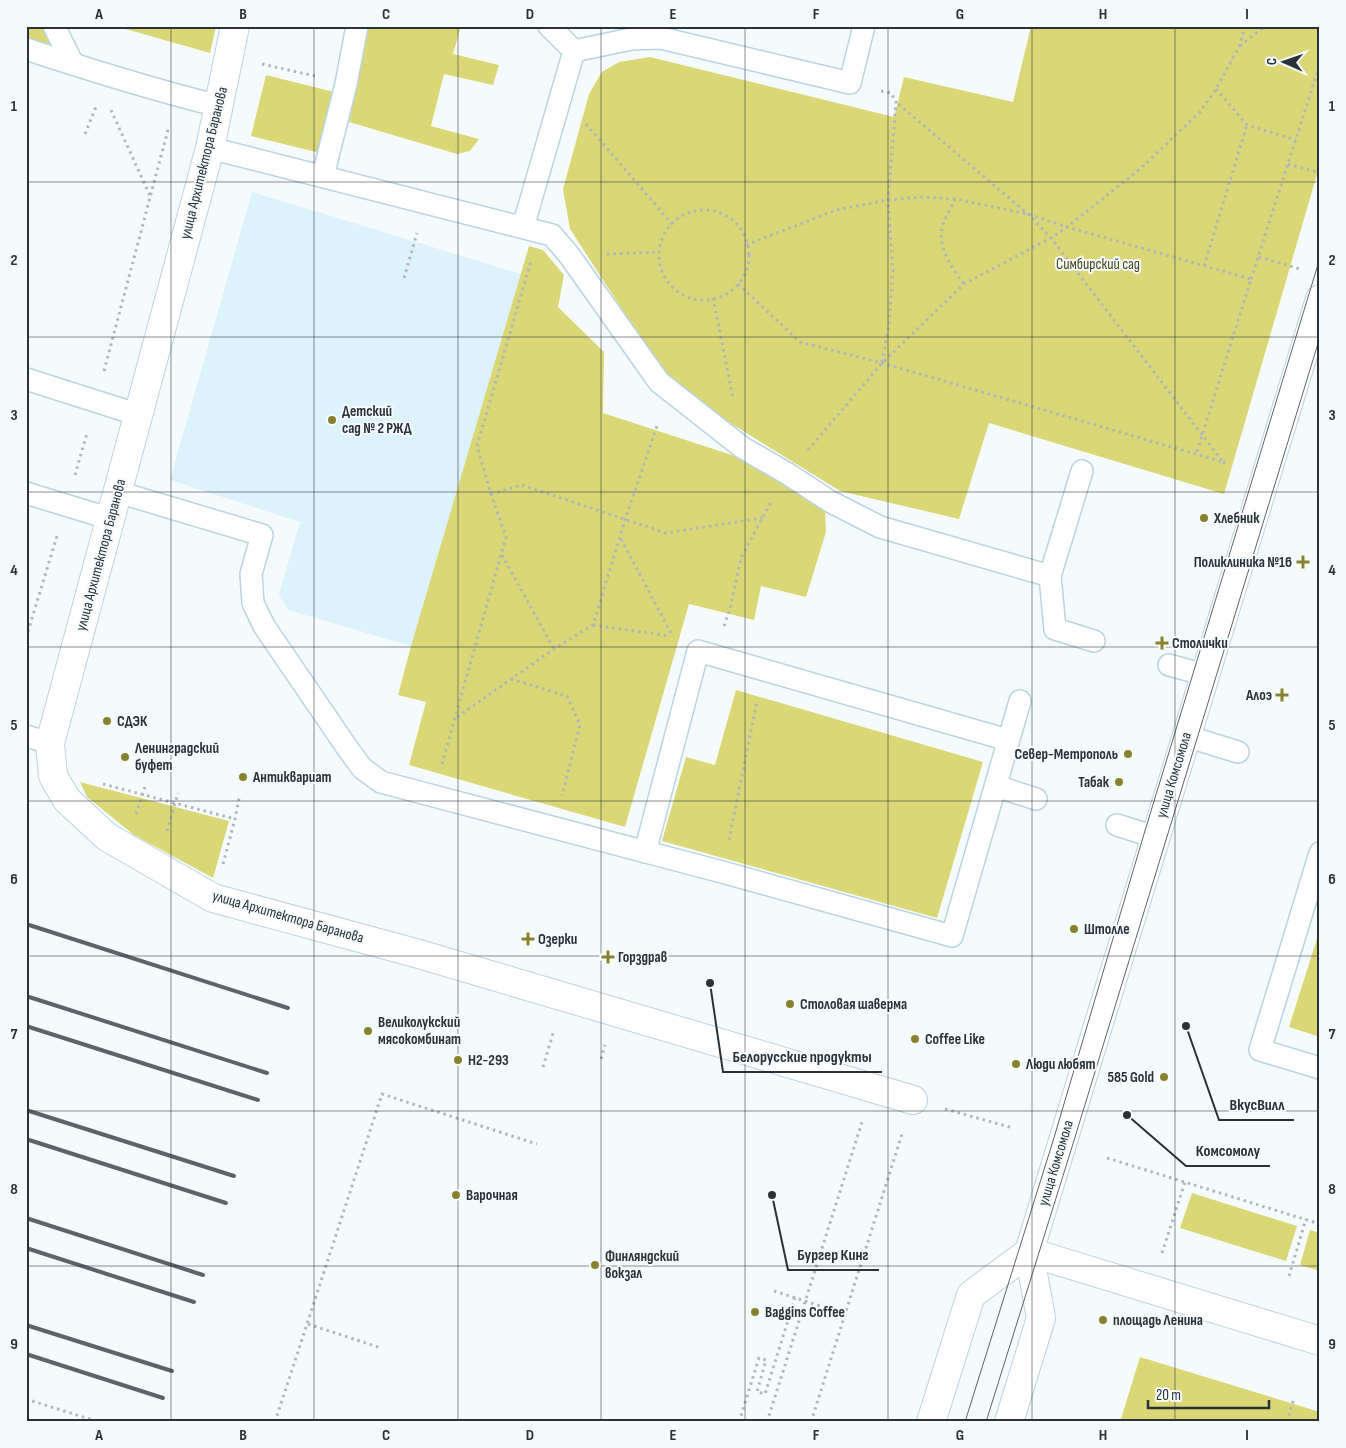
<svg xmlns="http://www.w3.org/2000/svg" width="1346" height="1448" font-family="'Sofia Sans Condensed',sans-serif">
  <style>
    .built { fill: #dcf2fc }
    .green { fill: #dbd777 }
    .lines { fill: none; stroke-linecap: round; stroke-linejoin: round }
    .lane-casing { stroke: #b9d4e1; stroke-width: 24 }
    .street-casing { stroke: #b9d4e1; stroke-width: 30 }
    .secondary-casing { stroke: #b9d4e1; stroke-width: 30 }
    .path { stroke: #b0b7ba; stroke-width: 3; stroke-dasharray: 2.5 4; stroke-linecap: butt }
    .lane { stroke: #fff; stroke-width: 21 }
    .street { stroke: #fff; stroke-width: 28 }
    .secondary { stroke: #fff; stroke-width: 28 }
    .tram { stroke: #5b6468; stroke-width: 1 }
    .rail { stroke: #5b6468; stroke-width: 4 }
    .grid { fill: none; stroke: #283237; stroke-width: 1; stroke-opacity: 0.55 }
    .poi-dot { fill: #87822b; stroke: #f5fbfd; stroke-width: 2 }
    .labels { text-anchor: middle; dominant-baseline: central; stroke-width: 4; stroke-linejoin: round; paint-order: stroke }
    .street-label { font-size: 15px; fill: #283237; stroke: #f5fbfd }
    .park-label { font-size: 15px; fill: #46441b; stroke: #f5fbfd }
    .poi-label { font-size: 15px; font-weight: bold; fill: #283237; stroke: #f5fbfd; text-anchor: start }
    .leader { fill: none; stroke: #283237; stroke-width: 2 }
    .callout-dot { fill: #283237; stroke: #f5fbfd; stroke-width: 2 }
    .callout-label { font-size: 16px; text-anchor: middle; font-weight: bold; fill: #283237; stroke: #f5fbfd; stroke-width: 4; stroke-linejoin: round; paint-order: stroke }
    .neatline { fill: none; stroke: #283237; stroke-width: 2 }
    .grid-label { font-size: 16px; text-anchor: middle; font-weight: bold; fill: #283237 }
  </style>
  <rect width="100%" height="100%" fill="#f5fbfd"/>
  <polygon class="built" points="252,192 521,274 411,646 288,610 279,594 300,522 170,480"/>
  <g class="green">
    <polygon points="26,26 42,26 50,45 26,37"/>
    <polygon points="115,26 216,26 210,53"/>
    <polygon points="369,26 461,26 453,54 499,65 493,85 444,74 431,126 479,139 470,151 457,154 349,122"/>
    <polygon points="1031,26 1320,26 1320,164 1224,494 989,423 959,519 840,491 719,416 668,377 632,325 570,229 563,189 589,94 602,72 619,62 650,57 894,117 904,77 1013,102"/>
    <polygon points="266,75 334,92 320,153 251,136"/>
    <polygon points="529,246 543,250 564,275 558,307 604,352 603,413 738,457 825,509 826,532 806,597 761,586 754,620 689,604 625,827 409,765 426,702 398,695 411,646"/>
    <polygon points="736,690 983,762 937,918 662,841 686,757 715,765"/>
    <polygon points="80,782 229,821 213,878 134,835 87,797"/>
    <polygon points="1320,929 1320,1037 1289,1027"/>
    <polygon points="1192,1193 1297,1226 1286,1261 1180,1228"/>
    <polygon points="1310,1230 1320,1233 1320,1271 1300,1265"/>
    <polygon points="1140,1357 1320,1412 1320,1422 1120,1422"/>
  </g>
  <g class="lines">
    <g class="lane-casing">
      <g id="lane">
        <polyline points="54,26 73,64"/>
        <polyline points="549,26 574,51"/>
        <path d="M26 49C90 70 154 90 219 106"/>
        <polyline points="210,148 552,235 569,255 659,382 743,448 788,474 831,502 880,527 1050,576 1055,629 1094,641"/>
        <polyline points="323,176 346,84 357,26"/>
        <polyline points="523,227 574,51 631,39 661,38 850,83 864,26"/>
        <polyline points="26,379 139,415"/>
        <polyline points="118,492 262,535 251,574 253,603 264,626 348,749 362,768 381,782 722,872 952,936 1020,701"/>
        <polyline points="26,493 111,519"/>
        <polyline points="1050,576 1082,471"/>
        <polyline points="1169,665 1205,675"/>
        <polyline points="26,736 50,743"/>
        <polyline points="1186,736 1238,752"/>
        <polyline points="996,786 1036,799"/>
        <polyline points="1117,825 1155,837"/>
        <polyline points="645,852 698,651 1008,740"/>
        <polyline points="1320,853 1260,1050 1320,1068"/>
      </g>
    </g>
    <g class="street-casing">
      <polyline id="street" points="235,26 210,148 50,743 53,776 67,800 107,837 213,898 419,954 913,1100"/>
    </g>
    <g class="secondary-casing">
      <g id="secondary">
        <polyline points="1029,1252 1320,1341"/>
        <polyline points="931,1422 971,1295 1029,1252"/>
        <polyline points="1009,1422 1041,1318 1029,1252 1320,299"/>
      </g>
    </g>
    <g class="path">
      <polyline points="1240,46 1265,26"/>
      <polyline points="262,64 315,76"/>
      <polyline points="1216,89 1247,125 1296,140"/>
      <polyline points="881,91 891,93 896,102 888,200 893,272 889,324 882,362"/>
      <polyline points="111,110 151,198"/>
      <polyline points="586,124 672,224"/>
      <polyline points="85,134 97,104"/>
      <polyline points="1288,164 1320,173"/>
      <path d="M955 199C951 208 944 218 942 228 938 249 952 268 964 284"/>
      <circle cx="704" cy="255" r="45"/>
      <polyline points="746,245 836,210 888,200 921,197 955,199 1028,214 1067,227 1251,279 1196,455"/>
      <polyline points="607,254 659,252"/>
      <polyline points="1259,257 1300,269"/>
      <polyline points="1204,266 1247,125"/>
      <polyline points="404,278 417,233"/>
      <polyline points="1251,279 1320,64"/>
      <polyline points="738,284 800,342 882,363 1223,462 1051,238 1028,214 896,102"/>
      <polyline points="713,298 733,398"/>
      <polyline points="104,371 169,126"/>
      <polyline points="808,450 882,363 964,284 1051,238 1067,227 1140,169 1200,112 1216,89 1239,47 1245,26"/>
      <polyline points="1223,462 1229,464"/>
      <polyline points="75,475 87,433"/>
      <polyline points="491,494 522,485 666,533 762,518"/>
      <polyline points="621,539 671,633"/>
      <polyline points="502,555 554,649"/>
      <polyline points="593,625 670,636"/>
      <polyline points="724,626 730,609 741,558 771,502"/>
      <polyline points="26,638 57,536"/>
      <polyline points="511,679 567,696 580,725 562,796"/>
      <polyline points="457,717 554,649 593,625 625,520 658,423"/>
      <polyline points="442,764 506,537 491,494 477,446 531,261"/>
      <polyline points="103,784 235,819"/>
      <polyline points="136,814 146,784"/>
      <polyline points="167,831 178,793"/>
      <polyline points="729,840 757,701"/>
      <polyline points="223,864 235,819 239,798"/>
      <polyline points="601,1059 605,1045"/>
      <polyline points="543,1067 554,1030"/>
      <polyline points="945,1109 1013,1128"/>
      <polyline points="1107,1158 1320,1224"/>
      <polyline points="1162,1253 1185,1182"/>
      <polyline points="1289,1276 1306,1219"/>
      <polyline points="774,1291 845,1314"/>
      <polyline points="308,1324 381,1348"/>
      <polyline points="26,1399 99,1422"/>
      <polyline points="275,1422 382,1094 537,1144"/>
      <polyline points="739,1422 759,1358 766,1360 757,1392 765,1394 795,1298"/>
      <polyline points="767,1422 862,1122"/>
      <polyline points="811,1422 902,1134"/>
      <polyline points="1287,1422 1294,1398"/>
      <polyline points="1319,1422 1320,1418"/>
    </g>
    <use href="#lane" class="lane"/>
    <use href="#street" class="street"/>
    <use href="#secondary" class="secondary"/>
    <g class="tram">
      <polyline points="965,1422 1053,1141 1144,834 1320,258"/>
      <polyline points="986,1422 1072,1147 1320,337"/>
    </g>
    <g class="rail">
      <polyline points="26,924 288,1008"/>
      <polyline points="26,996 267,1073"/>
      <polyline points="26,1026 258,1100"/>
      <polyline points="26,1110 234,1176"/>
      <polyline points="26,1139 226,1203"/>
      <polyline points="26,1218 203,1275"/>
      <polyline points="26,1248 194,1302"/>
      <polyline points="26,1325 172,1371"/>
      <polyline points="26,1354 163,1398"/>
    </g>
  </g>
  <path class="grid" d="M171 26V1422M314 26V1422M458 26V1422M601 26V1422M745 26V1422M888 26V1422M1032 26V1422M1175 26V1422M26 182H1320M26 337H1320M26 492H1320M26 647H1320M26 801H1320M26 956H1320M26 1111H1320M26 1266H1320"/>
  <g class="poi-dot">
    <circle cx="332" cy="420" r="5"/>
    <circle cx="1204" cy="518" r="5"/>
    <path d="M1300.5 554.5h5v5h5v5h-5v5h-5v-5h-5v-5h5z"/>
    <path d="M1159.5 635.5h5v5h5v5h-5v5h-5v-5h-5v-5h5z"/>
    <path d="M1279.5 687.5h5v5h5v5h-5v5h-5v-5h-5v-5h5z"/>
    <circle cx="107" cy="721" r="5"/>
    <circle cx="1128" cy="754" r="5"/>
    <circle cx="125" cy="757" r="5"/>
    <circle cx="243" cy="777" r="5"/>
    <circle cx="1119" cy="782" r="5"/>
    <circle cx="1074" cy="929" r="5"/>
    <path d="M525.5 931.5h5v5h5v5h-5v5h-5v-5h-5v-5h5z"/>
    <path d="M605.5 949.5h5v5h5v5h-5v5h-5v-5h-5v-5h5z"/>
    <circle cx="790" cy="1004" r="5"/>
    <circle cx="368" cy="1031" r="5"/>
    <circle cx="915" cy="1039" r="5"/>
    <circle cx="458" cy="1060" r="5"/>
    <circle cx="1016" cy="1064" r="5"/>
    <circle cx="1164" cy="1077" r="5"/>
    <circle cx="456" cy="1195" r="5"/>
    <circle cx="595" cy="1265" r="5"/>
    <circle cx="755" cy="1312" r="5"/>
    <circle cx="1103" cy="1320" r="5"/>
  </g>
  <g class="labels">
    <g class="street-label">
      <text transform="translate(204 163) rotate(-76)">улица Архитектора Баранова</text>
      <text transform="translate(101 555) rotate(-75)">улица Архитектора Баранова</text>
      <text transform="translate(1174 775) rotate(-73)">улица Комсомола</text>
      <text transform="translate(288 917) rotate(16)">улица Архитектора Баранова</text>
      <text transform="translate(1056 1163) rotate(-73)">улица Комсомола</text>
    </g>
    <g class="park-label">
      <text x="1098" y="264">Симбирский сад</text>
    </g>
    <g class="poi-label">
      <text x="342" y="411">Детский<tspan x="342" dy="17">сад № 2 РЖД</tspan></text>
      <text x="1214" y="518">Хлебник</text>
      <text x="1292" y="562" text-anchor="end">Поликлиника №16</text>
      <text x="1172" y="643">Столички</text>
      <text x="1272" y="695" text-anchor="end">Алоэ</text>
      <text x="117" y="721">СДЭК</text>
      <text x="135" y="748">Ленинградский<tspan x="135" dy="17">буфет</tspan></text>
      <text x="1118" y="754" text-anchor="end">Север-Метрополь</text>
      <text x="253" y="777">Антиквариат</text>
      <text x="1109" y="782" text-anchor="end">Табак</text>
      <text x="1084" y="929">Штолле</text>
      <text x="538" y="939">Озерки</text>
      <text x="618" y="957">Горздрав</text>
      <text x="800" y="1004">Столовая шаверма</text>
      <text x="378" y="1022">Великолукский<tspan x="378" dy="17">мясокомбинат</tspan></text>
      <text x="925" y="1039">Coffee Like</text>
      <text x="468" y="1060">H2-293</text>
      <text x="1026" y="1064">Люди любят</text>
      <text x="1154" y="1077" text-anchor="end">585 Gold</text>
      <text x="466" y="1195">Варочная</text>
      <text x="605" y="1256">Финляндский<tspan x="605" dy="17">вокзал</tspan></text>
      <text x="765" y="1312">Baggins Coffee</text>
      <text x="1113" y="1320">площадь Ленина</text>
    </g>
  </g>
  <path class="leader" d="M710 983L723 1072H882M1186 1026L1219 1120H1294M1127 1115L1186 1166H1270M772 1195L788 1270H879"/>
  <g class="callout-dot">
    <circle cx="710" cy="983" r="5"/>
    <circle cx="1186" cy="1026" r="5"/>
    <circle cx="1127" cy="1115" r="5"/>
    <circle cx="772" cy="1195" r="5"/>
  </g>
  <g class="callout-label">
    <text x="802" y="1062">Белорусские продукты</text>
    <text x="1257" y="1110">ВкусВилл</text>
    <text x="1228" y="1156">Комсомолу</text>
    <text x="833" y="1260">Бургер Кинг</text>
  </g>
  <rect width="1346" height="1448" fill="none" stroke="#f5fbfd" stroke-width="55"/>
  <g transform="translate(1284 62) rotate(272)" stroke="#f5fbfd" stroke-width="4" paint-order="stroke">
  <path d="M0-4L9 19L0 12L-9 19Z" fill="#283237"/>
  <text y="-8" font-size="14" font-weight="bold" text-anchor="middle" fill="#283237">С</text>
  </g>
  <path d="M1148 1400v8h121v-8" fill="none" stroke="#283237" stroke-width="2.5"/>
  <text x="1156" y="1400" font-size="15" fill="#283237" stroke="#f5fbfd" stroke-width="4" paint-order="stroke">20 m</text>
  <rect x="28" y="28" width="1290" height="1392" class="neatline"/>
  <g class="grid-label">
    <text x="99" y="19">A</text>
    <text x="243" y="19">B</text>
    <text x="386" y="19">C</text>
    <text x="530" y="19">D</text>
    <text x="673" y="19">E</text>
    <text x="816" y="19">F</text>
    <text x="960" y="19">G</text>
    <text x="1103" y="19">H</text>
    <text x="1247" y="19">I</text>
    <text x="14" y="111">1</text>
    <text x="1332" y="111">1</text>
    <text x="14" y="265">2</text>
    <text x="1332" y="265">2</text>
    <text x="14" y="420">3</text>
    <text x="1332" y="420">3</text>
    <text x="14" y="575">4</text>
    <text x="1332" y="575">4</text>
    <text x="14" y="730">5</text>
    <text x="1332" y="730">5</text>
    <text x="14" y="884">6</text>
    <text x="1332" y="884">6</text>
    <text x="14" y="1039">7</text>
    <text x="1332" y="1039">7</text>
    <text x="14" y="1194">8</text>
    <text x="1332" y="1194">8</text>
    <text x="14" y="1349">9</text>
    <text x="1332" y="1349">9</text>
    <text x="99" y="1440">A</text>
    <text x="243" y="1440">B</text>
    <text x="386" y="1440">C</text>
    <text x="530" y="1440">D</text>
    <text x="673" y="1440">E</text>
    <text x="816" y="1440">F</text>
    <text x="960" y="1440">G</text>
    <text x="1103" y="1440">H</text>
    <text x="1247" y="1440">I</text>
  </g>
</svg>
